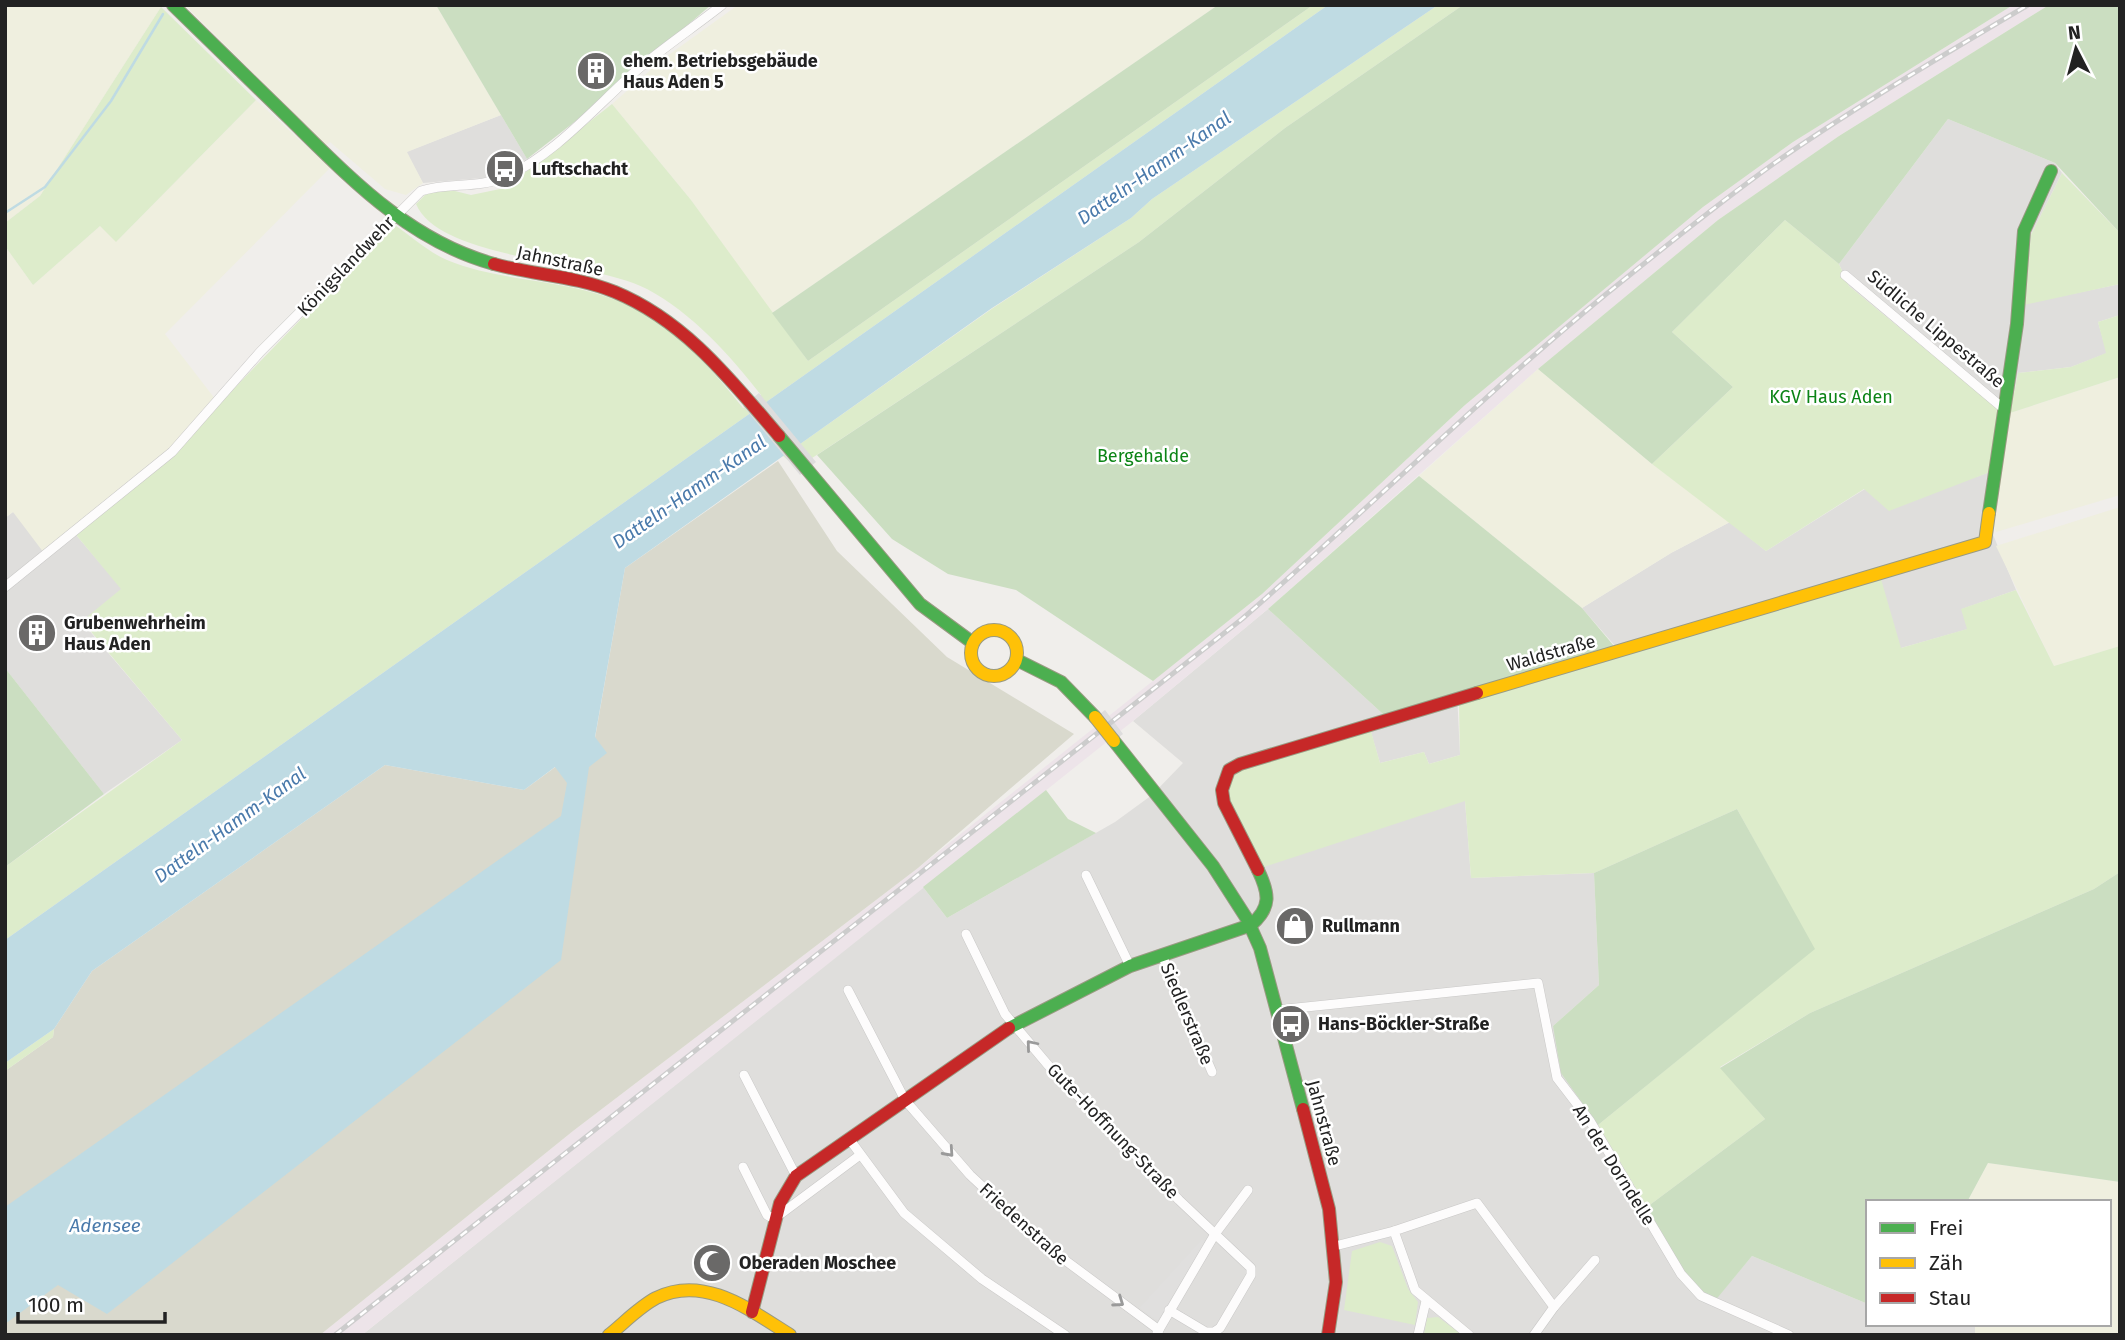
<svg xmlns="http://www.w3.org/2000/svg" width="2125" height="1340" font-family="'Fira Sans',sans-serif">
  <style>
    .residential { fill: #dfdedc }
    .industrial { fill: #ede4e9 }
    .construction { fill: #d9d9cd }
    .farmland { fill: #efefdf }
    .grass { fill: #ddeccb }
    .forest { fill: #cbdec1 }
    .parking { fill: #e0dfde }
    .water { fill: #bfdbe3 }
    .pier { fill: #dedddd }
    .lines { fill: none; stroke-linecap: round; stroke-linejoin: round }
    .stream { stroke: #bfdbe3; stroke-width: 2.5 }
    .street-casing { stroke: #c9c8c7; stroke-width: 10 }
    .fast-casing { stroke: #999a82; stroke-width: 14 }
    .slow-casing { stroke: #999a82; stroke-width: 14 }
    .jam-casing { stroke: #999a82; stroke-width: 14 }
    .street { stroke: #fdfcfc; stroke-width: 9 }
    .fast { stroke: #4caf50; stroke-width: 12 }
    .slow { stroke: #ffc107; stroke-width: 12 }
    .jam { stroke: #c62828; stroke-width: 12 }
    .rail-casing { stroke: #ccc; stroke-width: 5 }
    .rail { stroke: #fff; stroke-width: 2.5; stroke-dasharray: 8; stroke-linecap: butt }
    .slow-bridge-casing { stroke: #999a82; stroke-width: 14; stroke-linecap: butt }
    .slow-bridge { stroke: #ffc107; stroke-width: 12 }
    .oneway { stroke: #9a9a9a }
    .labels { text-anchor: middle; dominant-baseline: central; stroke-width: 5; stroke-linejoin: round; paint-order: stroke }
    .poi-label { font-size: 18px; font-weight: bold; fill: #222; stroke: #fff; text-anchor: start }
    .street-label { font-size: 18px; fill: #222; stroke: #fff }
    .park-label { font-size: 18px; fill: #0c8416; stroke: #fff }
    .water-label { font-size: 19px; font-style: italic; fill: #4a7aab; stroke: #fff }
  </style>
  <rect width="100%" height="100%" fill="#f0eeeb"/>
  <g class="residential">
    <polygon points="501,115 527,159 494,177 423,183 406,152"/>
    <polygon points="1948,119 2055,163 2062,173 2031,235 2024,304 2120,284 2120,315 2098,322 2107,353 2071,367 2018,373 2010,413 1998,409 1849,286 1839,264"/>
    <polygon points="1990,472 1984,513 2016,590 1962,609 1968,629 1901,648 1623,655 1582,608 1671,553 1730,522 1766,551 1865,489 1947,487"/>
    <polygon points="13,512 76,535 122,589 82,622 182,740 104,794 5,668 5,518"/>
    <polygon points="1268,609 1384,715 1457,693 1460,755 1429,764 1424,752 1380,763 1370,729 1239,770 1465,801 1471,878 1594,873 1599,985 1553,1026 1590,1112 1647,1207 1681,1274 1714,1301 1752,1256 1868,1304 1868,1324 1975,1324 1975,1335 362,1335 923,887 947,918 1115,822 1152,795 1183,763 1133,721"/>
  </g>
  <polygon class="industrial" points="2013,5 2049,5 1839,136 1718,220 1538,369 1268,609 1133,721 362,1335 320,1335 573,1131 918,868 1262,594 1465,405 1703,207 1793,142"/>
  <polygon class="construction" points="778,461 837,551 947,657 1074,734 918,868 573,1131 320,1335 5,1335 5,1071 53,1037 54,1029 92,971 385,765 524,790 595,738 625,568"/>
  <g class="farmland">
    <polygon points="5,5 161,7 40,196 5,223"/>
    <polygon points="185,5 436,5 501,115 407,152 423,183 406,195 385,189 330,142 326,145"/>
    <polygon points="738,5 1218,5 772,313 691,200 612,104 663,59"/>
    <polygon points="256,100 330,168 165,334 219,404 146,475 47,557 13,512 5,518 5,246 33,285 100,226 117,241"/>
    <polygon points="1538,369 1652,464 1730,522 1671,553 1582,608 1419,476"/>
    <polygon points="2120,377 2120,495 1996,532 1992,521 2010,413"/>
    <polygon points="2120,507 2120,646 2054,666 1996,546"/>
    <polygon points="1988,1163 2120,1182 2120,1335 1975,1335 1975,1324 2109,1324 2109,1202 1967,1202"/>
  </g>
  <g class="grass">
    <path d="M1313 5H1328L5 940V867L182 740 82 621 121 589 72 530 144 472 219 404 393 224C410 235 428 252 447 260 496 280 549 279 598 294 661 312 704 359 743 408L761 395C730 355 692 313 647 289 592 260 440 260 416 204L425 195 438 190H451L471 195 505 188 612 104 691 200 808 361Z"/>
    <polygon points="1438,5 1463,5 1285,128 1139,242 797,468 783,456 993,308 1131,218 1152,199"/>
    <polygon points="161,7 256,100 116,242 100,226 33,285 5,246 5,223 40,196"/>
    <polygon points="2062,173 2120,233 2120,284 2024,305 2031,235"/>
    <polygon points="1785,220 1839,264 1849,286 1998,409 1990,472 1889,511 1864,489 1766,551 1652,464 1733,387 1672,332"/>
    <polygon points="2120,315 2120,377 2010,413 2018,373 2071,367 2106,353 2098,322"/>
    <polygon points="1881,579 1901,648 1967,629 1961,609 2016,590 2054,666 2120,646 2120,872 2094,889 1810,1013 1720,1067 1765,1119 1647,1207 1598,1125 1814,949 1737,809 1594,873 1471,878 1465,801 1264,867 1228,796 1230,781 1239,770 1370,728 1380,763 1424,752 1429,764 1460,755 1459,703"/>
    <polygon points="54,1029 53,1037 5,1071 5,1063"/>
    <polygon points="1380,1242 1392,1246 1408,1289 1418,1302 1415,1325 1344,1310 1352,1251"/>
    <polygon points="1438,1317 1462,1335 1424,1335 1427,1318"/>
  </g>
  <g class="forest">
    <polygon points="436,5 711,5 577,120 527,159"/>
    <polygon points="1218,5 1313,5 808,361 772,313"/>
    <polygon points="1463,5 2013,5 1793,142 1703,207 1465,405 1262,594 1153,681 1016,590 948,574 892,539 817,455 1139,242 1285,128"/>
    <polygon points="2049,5 2120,5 2120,233 2055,163 1948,119 1839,264 1785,220 1672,332 1733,387 1652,464 1538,369 1718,220 1839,136"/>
    <polygon points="1419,476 1582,608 1614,646 1384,715 1268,609"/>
    <polygon points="5,668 104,794 5,867"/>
    <polygon points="1046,790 1068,819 1096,833 947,918 923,887"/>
    <polygon points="1737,809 1815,949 1598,1125 1561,1073 1553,1026 1599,985 1594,873"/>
    <polygon points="2120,872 2120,1182 1988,1163 1967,1202 1868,1202 1868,1304 1752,1256 1714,1302 1681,1274 1647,1207 1765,1119 1720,1068 1810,1013 2094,889"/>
  </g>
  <polygon class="parking" points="1202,1239 1206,1242 1158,1321 1139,1308"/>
  <polygon class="water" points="1328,5 1438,5 1152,199 1131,218 992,308 625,568 595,737 607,753 589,767 561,960 107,1314 58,1285 5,1324 5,1207 561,816 567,783 555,767 524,790 385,765 92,971 54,1029 5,1063 5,940"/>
  <g class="pier">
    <polygon points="759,393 816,462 800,475 743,406"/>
    <polygon points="1105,710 1123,734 1108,745 1090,722"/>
  </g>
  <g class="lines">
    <polyline class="stream" points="5,213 45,187 111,101 163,14"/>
    <g class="street-casing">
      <g id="street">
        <polyline points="1845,275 2004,409"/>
        <path d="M5 587 172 452 260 352 421 191C449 182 477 189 505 177 555 155 596 106 637 70 664 47 694 27 722 5"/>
        <polyline points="1086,875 1130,966"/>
        <polyline points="966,934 1005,1014 1048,1065 1179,1200 1251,1268 1251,1275 1220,1328 1214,1332 1206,1332 1169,1310"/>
        <polyline points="1162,955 1212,1072"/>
        <polyline points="848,990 905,1100 970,1175 1046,1246 1159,1330"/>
        <polyline points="1277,1010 1538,983 1557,1078 1590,1121 1681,1274 1701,1296 1789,1335"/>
        <polyline points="744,1075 796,1176"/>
        <polyline points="850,1140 904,1213 982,1279 1065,1335"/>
        <polyline points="743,1167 767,1215 774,1219 860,1155"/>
        <polyline points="1335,1246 1394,1231"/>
        <polyline points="1554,1307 1595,1260"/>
        <polyline points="1157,1333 1215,1234 1248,1190"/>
        <polyline points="1418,1335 1426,1301"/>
        <polyline points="1469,1335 1415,1290 1394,1231 1477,1203 1554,1307 1534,1335"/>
      </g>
    </g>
    <g class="fast-casing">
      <g id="fast">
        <path d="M173 5C213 44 252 82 292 121 352 180 410 241 494 264"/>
        <polyline points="779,436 920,604 973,643"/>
        <polyline points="1989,513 2017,324 2024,231 2051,171"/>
        <polyline points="1017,660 1061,682 1095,717"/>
        <polyline points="1114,741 1213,866 1247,919 1260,948 1303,1109"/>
        <path d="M1009 1028 1130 966 1251 925C1272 907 1269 893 1258 870"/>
      </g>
    </g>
    <g class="slow-casing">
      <g id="slow">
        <circle cx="994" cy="653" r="23"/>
        <polyline points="1477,693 1985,542 1989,513"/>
        <path d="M609 1335C624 1323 639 1307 656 1298 704 1274 750 1310 790 1335"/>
      </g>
    </g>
    <g class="jam-casing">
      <g id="jam">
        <path d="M494 264C534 275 576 276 615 292 685 321 731 380 779 436"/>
        <polyline points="1258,870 1224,803 1222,790 1229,770 1240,764 1477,693"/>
        <polyline points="1303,1109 1329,1209 1336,1282 1328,1335"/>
        <polyline points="752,1312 780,1203 796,1176 1009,1028"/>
      </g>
    </g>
    <use href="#street" class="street"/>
    <use href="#fast" class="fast"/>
    <use href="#slow" class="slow"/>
    <use href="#jam" class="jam"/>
    <g class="rail-casing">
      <path id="rail" d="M335 1335 1242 619C1364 513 1480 398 1605 295 1661 250 1717 204 1776 162 1857 106 1943 55 2028 5"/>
    </g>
    <use href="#rail" class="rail"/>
    <g class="slow-bridge-casing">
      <polyline id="slow-bridge" points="1095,717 1114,741"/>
    </g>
    <use href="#slow-bridge" class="slow-bridge"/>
  </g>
  <defs><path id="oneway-chevron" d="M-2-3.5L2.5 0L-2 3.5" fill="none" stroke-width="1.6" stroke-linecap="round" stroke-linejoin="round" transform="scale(1.75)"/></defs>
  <g class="oneway">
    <use href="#oneway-chevron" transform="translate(1031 1045) rotate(-130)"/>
    <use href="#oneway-chevron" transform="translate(949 1152) rotate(48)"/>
    <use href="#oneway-chevron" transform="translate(1119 1302) rotate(35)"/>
  </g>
  <defs>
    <g id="building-disc" transform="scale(2.0125)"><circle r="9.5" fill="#6a6968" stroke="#fff"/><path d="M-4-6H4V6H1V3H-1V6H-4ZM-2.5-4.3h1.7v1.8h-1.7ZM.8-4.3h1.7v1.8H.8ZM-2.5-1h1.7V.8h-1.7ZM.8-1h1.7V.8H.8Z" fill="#fff"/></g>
    <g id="bus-disc" transform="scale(2.0125)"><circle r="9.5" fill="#6a6968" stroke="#fff"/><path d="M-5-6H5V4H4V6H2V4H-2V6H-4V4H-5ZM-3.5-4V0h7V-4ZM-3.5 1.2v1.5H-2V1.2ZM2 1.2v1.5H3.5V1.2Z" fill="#fff"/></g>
    <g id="shop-disc" transform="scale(2.0125)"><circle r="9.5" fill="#6a6968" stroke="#fff"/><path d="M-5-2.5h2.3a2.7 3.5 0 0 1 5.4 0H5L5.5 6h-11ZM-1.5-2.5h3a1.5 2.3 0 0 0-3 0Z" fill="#fff"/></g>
    <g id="mosque-disc" transform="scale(2.0125)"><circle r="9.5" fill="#6a6968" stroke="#fff"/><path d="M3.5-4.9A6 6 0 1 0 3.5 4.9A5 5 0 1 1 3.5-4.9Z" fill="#fff"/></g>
  </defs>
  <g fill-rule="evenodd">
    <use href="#building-disc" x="596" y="71"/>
    <use href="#bus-disc" x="505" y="169"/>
    <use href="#building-disc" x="37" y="633"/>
    <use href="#shop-disc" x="1295" y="926"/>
    <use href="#bus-disc" x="1291" y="1024"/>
    <use href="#mosque-disc" x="712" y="1263"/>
  </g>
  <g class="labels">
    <g class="poi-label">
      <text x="623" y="61">ehem. Betriebsgebäude<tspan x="623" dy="21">Haus Aden 5</tspan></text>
      <text x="532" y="169">Luftschacht</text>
      <text x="64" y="623">Grubenwehrheim<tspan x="64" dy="21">Haus Aden</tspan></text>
      <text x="1322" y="926">Rullmann</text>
      <text x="1318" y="1024">Hans-Böckler-Straße</text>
      <text x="739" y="1263">Oberaden Moschee</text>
    </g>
    <g class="street-label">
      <text transform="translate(560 261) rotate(12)">Jahnstraße</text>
      <text transform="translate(346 266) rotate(-46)">Königslandwehr</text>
      <text transform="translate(1936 329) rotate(40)">Südliche Lippestraße</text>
      <text transform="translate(1551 653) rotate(-16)">Waldstraße</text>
      <text transform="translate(1187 1014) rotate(67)">Siedlerstraße</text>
      <text transform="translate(1324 1123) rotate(75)">Jahnstraße</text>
      <text transform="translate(1113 1131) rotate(46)">Gute-Hoffnung-Straße</text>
      <text transform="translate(1614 1165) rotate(58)">An der Dorndelle</text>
      <text transform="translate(1024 1224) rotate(42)">Friedenstraße</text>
    </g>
    <g class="park-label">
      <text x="1831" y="397">KGV Haus Aden</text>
      <text x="1143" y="456">Bergehalde</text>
    </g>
    <g class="water-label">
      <text transform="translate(1154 168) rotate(-35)">Datteln-Hamm-Kanal</text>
      <text transform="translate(689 492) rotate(-35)">Datteln-Hamm-Kanal</text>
      <text transform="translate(230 825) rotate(-36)">Datteln-Hamm-Kanal</text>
      <text x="105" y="1225">Adensee</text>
    </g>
  </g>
  <rect width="2125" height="1340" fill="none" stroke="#222222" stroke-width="14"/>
  <rect x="1866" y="1200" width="245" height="126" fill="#ffffff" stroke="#a7a7a7" stroke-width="2"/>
  <rect x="1880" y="1223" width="35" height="10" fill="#4caf50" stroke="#a7a7a7" stroke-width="2"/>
  <text x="1929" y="1235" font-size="21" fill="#222222">Frei</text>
  <rect x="1880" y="1258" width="35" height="10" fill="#ffc107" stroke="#a7a7a7" stroke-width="2"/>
  <text x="1929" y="1270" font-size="21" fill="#222222">Zäh</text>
  <rect x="1880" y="1293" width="35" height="10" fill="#c62828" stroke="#a7a7a7" stroke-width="2"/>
  <text x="1929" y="1305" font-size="21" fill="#222222">Stau</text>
  <g transform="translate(2076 49) rotate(354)" stroke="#ffffff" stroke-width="5" paint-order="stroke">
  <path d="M0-5L12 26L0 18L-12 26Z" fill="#222222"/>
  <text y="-10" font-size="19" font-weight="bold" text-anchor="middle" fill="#222222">N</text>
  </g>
  <path d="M18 1312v10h147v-10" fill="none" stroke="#222222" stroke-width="3.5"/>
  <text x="28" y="1312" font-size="21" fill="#222222" stroke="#ffffff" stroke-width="5" paint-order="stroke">100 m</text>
</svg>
